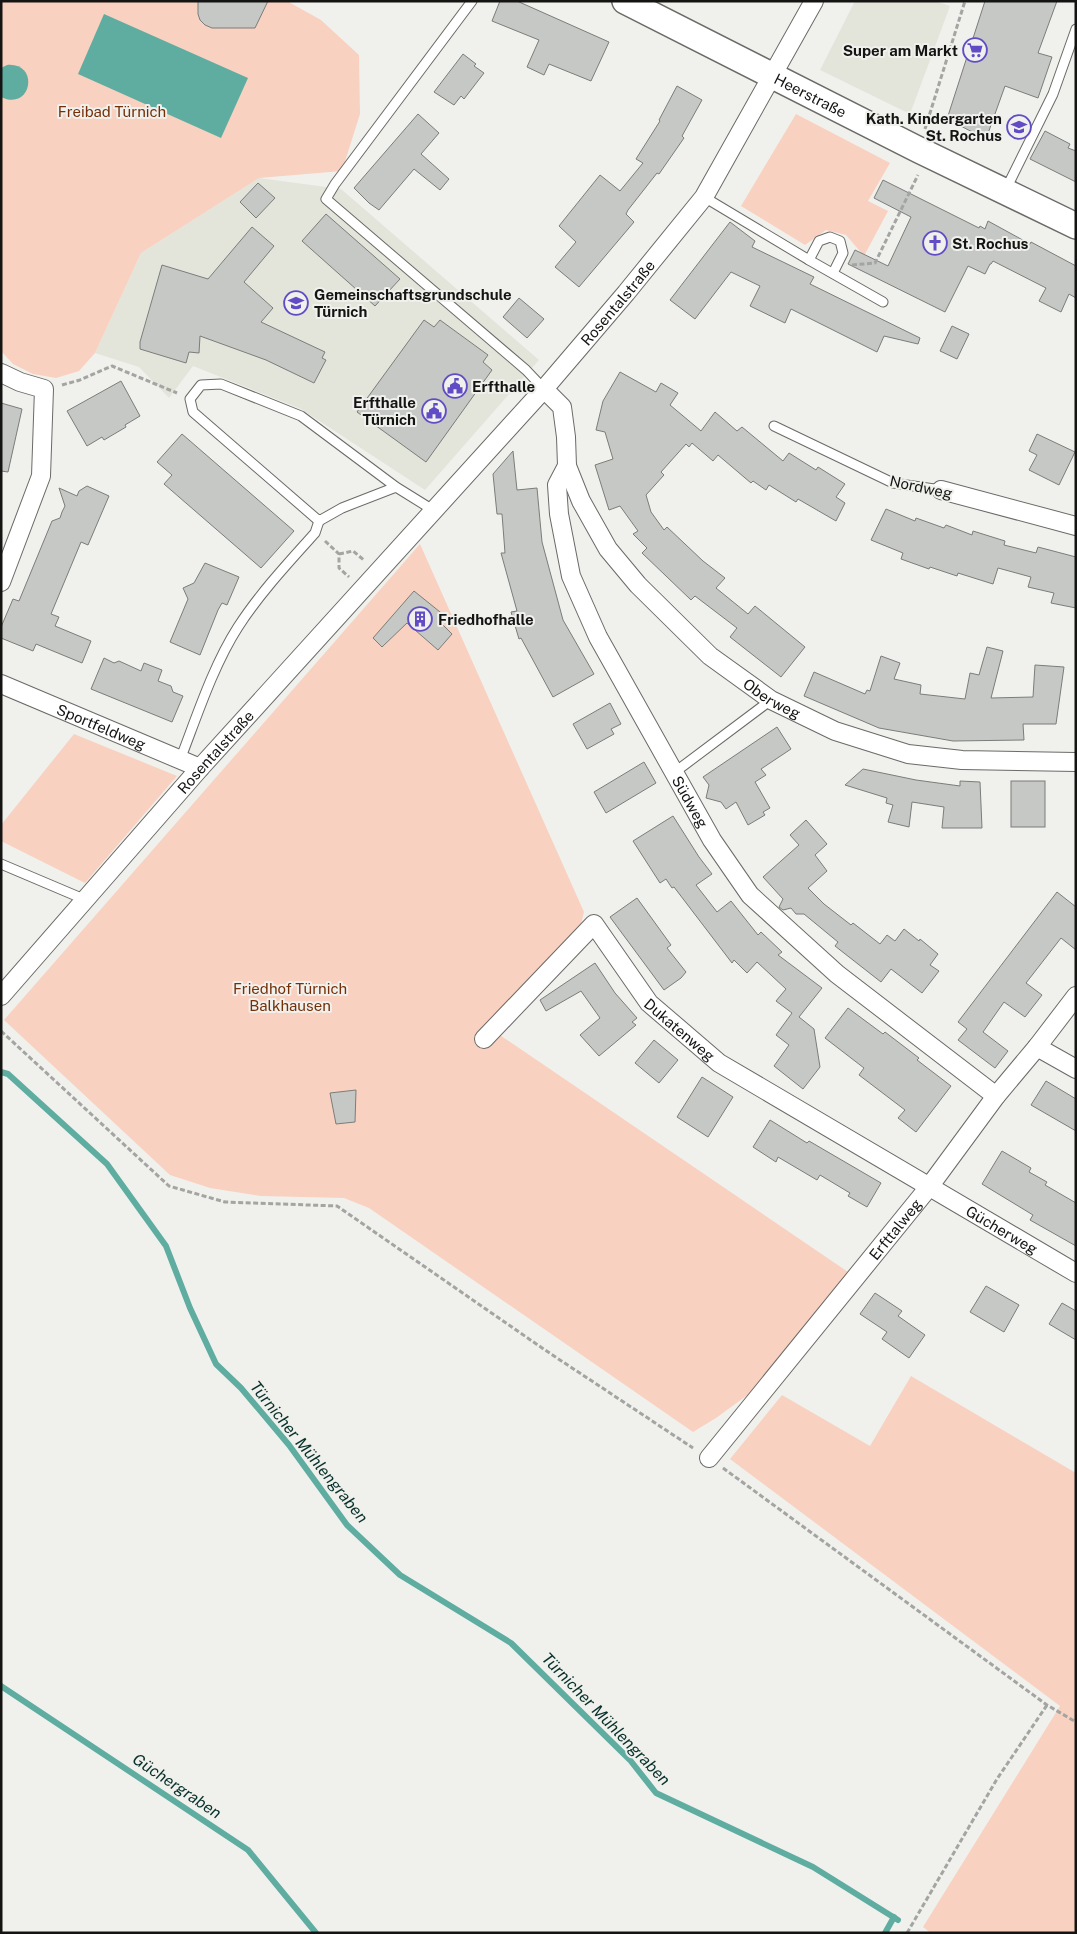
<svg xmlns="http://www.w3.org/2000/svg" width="1077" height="1934" font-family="'Public Sans',sans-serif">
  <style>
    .built { fill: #e3e5da }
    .green { fill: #f9d1c0 }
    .water { fill: #5eada0 }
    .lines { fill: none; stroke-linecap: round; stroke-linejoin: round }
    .stream { stroke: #5eada0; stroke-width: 6 }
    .building { fill: #c5c8c5; stroke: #7a7d7a }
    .lane-casing { stroke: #6a6a67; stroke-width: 11 }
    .street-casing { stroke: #6a6a67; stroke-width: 20 }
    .secondary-casing { stroke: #6a6a67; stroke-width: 28 }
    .path { stroke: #a4a5a2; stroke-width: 3; stroke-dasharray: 5 2.5; stroke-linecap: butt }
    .lane { stroke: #fff; stroke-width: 9 }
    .street { stroke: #fff; stroke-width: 18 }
    .secondary { stroke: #fff; stroke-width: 25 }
    .labels { text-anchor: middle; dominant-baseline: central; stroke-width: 4; stroke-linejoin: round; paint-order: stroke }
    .poi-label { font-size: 15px; font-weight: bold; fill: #141413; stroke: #f0f1ed; text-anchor: start }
    .street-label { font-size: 15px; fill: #141413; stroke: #f0f1ed }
    .park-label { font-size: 15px; fill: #762f08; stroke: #f0f1ed }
    .water-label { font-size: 16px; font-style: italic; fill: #09312b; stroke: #f0f1ed }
  </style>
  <rect width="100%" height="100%" fill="#f0f1ed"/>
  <g class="built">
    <polygon points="855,1 935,1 950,6 910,114 820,70"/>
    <polygon points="259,178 341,189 539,360 425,490 301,409 193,366 169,398 139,367 95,353 141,253"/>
  </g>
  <g class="green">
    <polygon points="1,1 287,1 321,20 359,55 360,114 342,171 259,178 141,253 95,353 79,371 56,378 33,374 13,364 1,351"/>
    <polygon points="796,114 890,163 868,201 888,211 864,256 846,235 826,230 805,245 741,206"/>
    <polygon points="420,544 584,912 579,932 488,1027 851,1274 764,1383 716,1418 693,1432 369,1208 344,1198 261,1196 210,1188 170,1175 4,1020"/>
    <polygon points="74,734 177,776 85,883 1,841 1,825"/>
    <polygon points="911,1376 1076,1473 1076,1933 931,1933 923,1927 1060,1706 730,1459 782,1395 870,1446"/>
  </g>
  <g class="water">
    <polygon points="104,14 248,78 221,138 78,74"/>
    <path d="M7 65C40 62 32 112 1 97V68Z"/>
  </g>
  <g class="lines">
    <g class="stream">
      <polyline points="1,1072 8,1074 107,1164 166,1246 190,1308 216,1364 241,1388 289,1445 347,1525 400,1575 511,1643 630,1760 656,1793 813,1867 898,1920"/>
      <polyline points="1,1686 248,1850 316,1933"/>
      <polyline points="885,1933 894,1917"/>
    </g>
  </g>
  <g class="building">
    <polygon points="198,1 268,1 255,28 212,28 205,25 200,20 198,14"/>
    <polygon points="500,1 517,1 609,42 591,81 549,64 544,75 527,67 539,40 492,21"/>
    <polygon points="985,1 1057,1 1038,53 1052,57 1038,98 1005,86 986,139 947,119"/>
    <polygon points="463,54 476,64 474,66 484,73 464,99 461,96 454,105 434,92"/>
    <polygon points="677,86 702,100 682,136 684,138 659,174 657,173 628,210 626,214 634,222 579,287 555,267 576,242 559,226 600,175 620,191 643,163 636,159 660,121 659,120"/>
    <polygon points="418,114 439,133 421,154 449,179 440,190 414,169 379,210 369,203 354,188"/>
    <polygon points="1045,131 1070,144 1068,148 1076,151 1076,182 1030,159"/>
    <polygon points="883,180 979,228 980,226 985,229 988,221 1030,244 1031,242 1076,266 1076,298 1069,294 1061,312 1039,301 1046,288 993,261 991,264 990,264 985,274 968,266 945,312 848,264 855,250 888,266 911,217 874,198"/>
    <polygon points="258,183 275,198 256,218 240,202"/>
    <polygon points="326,214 400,279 375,306 302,241"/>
    <polygon points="730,222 755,241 752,247 814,277 810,284 920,338 918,344 884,336 877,352 791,309 785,323 750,306 760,286 731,272 695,319 670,300"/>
    <polygon points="252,227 274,246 244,282 273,308 261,322 325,352 322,358 326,360 314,383 266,360 200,336 199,353 189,352 186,363 140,349 140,342 162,265 208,279"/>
    <polygon points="519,298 544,319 527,338 503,317"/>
    <polygon points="424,320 434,327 440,320 488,355 483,362 492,370 426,462 357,412"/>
    <polygon points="952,326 969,334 957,359 940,351"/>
    <polygon points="620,372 656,392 661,383 678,393 670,405 701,431 715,412 737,431 742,427 783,461 789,453 816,470 818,467 845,484 836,497 845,503 836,521 798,499 796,502 769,485 766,490 753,481 751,483 718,455 713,461 692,443 689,447 686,444 661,472 664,475 646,495 651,512 664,530 667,527 703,561 725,578 716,588 748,614 755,606 805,647 781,677 730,637 737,628 695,596 691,600 642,553 647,548 633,534 638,531 620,506 609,510 595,465 613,459 605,432 596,430 603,401"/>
    <polygon points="121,381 140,416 125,425 126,427 104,440 102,437 87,446 67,411"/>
    <polygon points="1,403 22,409 8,472 1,471"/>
    <polygon points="182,434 294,531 261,568 164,484 172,475 157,462"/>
    <polygon points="1037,434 1075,452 1059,485 1029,470 1037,455 1029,451"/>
    <polygon points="513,451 517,490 537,488 542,542 563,620 594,674 553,697 521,638 519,639 511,612 517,611 501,553 505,553 502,514 497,514 493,474"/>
    <polygon points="87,486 109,496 88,545 81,542 51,614 59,617 55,626 91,641 82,663 36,644 33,651 1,638 1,627 13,599 19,601 52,521 60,518 62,512 65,506 59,488 77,496 79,491"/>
    <polygon points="886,509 915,521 916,518 944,528 946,525 972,535 973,531 1005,541 1004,545 1036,553 1038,547 1076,557 1076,608 1051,603 1054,593 1028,587 1031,577 998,568 993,584 958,573 957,576 930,567 929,569 901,559 903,553 871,540"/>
    <polygon points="205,563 239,577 227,605 222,603 218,610 200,655 170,642 188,599 183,588 194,583"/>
    <polygon points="414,591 445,616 440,622 452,634 438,650 407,623 382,647 373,638"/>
    <polygon points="987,647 1003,651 991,698 1033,697 1035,665 1064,667 1056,724 1023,724 1024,740 953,741 879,728 804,696 814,672 865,694 867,690 870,691 881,656 900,663 894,679 921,685 920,694 965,699 970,673 979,675"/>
    <polygon points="104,658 114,663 119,661 141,671 144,663 162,670 158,681 171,686 173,692 183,696 172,722 91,689"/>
    <polygon points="610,703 621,724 611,729 614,734 587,749 573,724"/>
    <polygon points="777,727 791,749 761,769 766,775 755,782 770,808 763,812 765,815 748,825 736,802 726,809 721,802 706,798 709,785 703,777"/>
    <polygon points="644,762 656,783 606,813 594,792"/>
    <polygon points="863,769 916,780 960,786 960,781 980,782 982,828 942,828 944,807 912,802 909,827 888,822 893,805 886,803 887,798 845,785"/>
    <rect x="1011" y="781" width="34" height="46"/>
    <polygon points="673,816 699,857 712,874 696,885 717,912 731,901 758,935 761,932 782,952 778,955 822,988 799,1017 814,1029 820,1067 803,1089 774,1066 789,1045 776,1035 792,1013 776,1001 786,989 757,962 747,973 734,960 732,963 674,887 672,888 666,879 660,883 633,841"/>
    <polygon points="806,820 827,844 815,855 827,871 808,888 824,904 851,925 853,923 880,944 887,935 895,941 904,929 919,941 920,939 938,954 930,965 939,971 922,993 891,969 881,982 835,946 838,942 804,914 796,914 791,908 783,910 779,907 783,899 763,877 799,845 790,835"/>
    <polygon points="1057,892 1076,907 1076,950 1061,938 1026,983 1042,995 1025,1017 1004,1002 983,1032 1008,1051 995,1068 958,1040 967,1029 958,1022"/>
    <polygon points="637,898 671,945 667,948 686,972 681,978 664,990 610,917"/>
    <polygon points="595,963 615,993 637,1018 632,1022 636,1025 599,1056 580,1035 600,1018 581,991 546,1011 540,1000"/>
    <polygon points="848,1008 883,1034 885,1032 919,1058 917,1060 951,1086 916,1132 898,1118 905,1110 859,1075 864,1068 825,1038"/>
    <polygon points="654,1040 678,1060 659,1083 635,1063"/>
    <polygon points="702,1077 733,1097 708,1137 677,1117"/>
    <polygon points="1046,1081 1076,1099 1076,1131 1031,1105"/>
    <polygon points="356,1090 355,1122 336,1124 330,1093"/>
    <polygon points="770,1120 807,1143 809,1141 881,1183 867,1207 848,1196 850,1193 820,1175 817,1180 778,1157 776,1162 753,1147"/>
    <polygon points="1002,1151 1031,1168 1029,1172 1047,1182 1045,1185 1076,1203 1076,1246 1030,1220 1033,1215 982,1184"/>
    <polygon points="986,1286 1019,1305 1004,1332 970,1312"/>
    <polygon points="875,1293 902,1311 898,1316 925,1335 909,1358 882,1339 887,1332 860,1314"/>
    <polygon points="1062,1303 1076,1311 1076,1340 1049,1324"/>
  </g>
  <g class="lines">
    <g class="lane-casing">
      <g id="lane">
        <polyline points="472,1 335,184 326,199 526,370 544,389"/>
        <polyline points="1005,191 1053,94 1076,29"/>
        <polyline points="704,197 809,260 819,241 830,237 840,241 843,253 833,273"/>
        <polyline points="809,260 883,302"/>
        <polyline points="774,426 893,483 941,490"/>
        <polyline points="396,487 342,508 319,521 193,412 190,399 201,385 221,384 301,416 396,487 433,510"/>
        <path d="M180 760C197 716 213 666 238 627 260 593 288 563 315 533L319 521"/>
        <polyline points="675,772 771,700"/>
        <polyline points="1,864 86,900"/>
      </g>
    </g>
    <g class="street-casing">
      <g id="street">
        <polyline points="1,373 20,382 44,389 41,476 1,582"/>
        <path id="s1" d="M544 389 562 407 566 437 567 466 557 485 559 514 571 576 598 637 712 840 750 895 837 974 996 1096"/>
        <path id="s2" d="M567 466 581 501 608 549 638 585 710 656 771 700 835 731 908 754 962 760 1076 762"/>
        <polyline points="941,490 1076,526"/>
        <path id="s3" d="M1 684 200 768"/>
        <path id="s4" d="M1 996 200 768 544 389 626 293 704 197 814 1"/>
        <path id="s5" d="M484 1039 594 924 649 1003 719 1063 1076 1273"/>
        <polyline points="1037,1047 1076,1069"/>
        <path id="s6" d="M709 1458 929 1187 996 1096 1037 1047 1076 996"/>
      </g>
    </g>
    <g class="secondary-casing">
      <g id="secondary">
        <path id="s7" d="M625 1 919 150 1076 226"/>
      </g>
    </g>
    <g class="path">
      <polyline points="925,129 965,1"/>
      <polyline points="852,265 875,263 918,175"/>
      <polyline points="62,385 80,380 112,366 177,393"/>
      <polyline points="325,541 339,554 339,568 349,577"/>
      <polyline points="339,554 353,551 365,561"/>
      <polyline points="1,1031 169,1186 225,1202 337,1206 545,1350 693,1448"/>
      <polyline points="723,1468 1047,1705 1076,1722"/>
      <polyline points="907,1933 997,1779 1047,1705"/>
    </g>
    <use href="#lane" class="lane"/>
    <use href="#street" class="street"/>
    <use href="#secondary" class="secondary"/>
  </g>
  <defs>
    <g id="supermarket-ring" transform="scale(1.25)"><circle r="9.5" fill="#f0f1ed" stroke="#614cc5" stroke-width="1.5"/><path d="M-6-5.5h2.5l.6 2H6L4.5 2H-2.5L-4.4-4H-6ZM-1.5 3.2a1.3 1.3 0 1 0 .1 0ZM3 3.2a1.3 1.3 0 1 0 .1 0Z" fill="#614cc5"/></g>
    <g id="school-ring" transform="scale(1.25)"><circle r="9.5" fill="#f0f1ed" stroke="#614cc5" stroke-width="1.5"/><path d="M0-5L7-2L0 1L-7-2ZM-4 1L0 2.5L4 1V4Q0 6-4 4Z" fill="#614cc5"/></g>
    <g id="church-ring" transform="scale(1.25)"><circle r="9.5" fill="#f0f1ed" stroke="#614cc5" stroke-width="1.5"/><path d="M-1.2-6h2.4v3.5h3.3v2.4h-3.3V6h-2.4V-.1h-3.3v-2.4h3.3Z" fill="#614cc5"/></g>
    <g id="civic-ring" transform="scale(1.25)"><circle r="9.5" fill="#f0f1ed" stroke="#614cc5" stroke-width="1.5"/><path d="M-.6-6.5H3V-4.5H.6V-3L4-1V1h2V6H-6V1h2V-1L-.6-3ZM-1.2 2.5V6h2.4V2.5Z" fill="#614cc5"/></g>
    <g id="building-ring" transform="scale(1.25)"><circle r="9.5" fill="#f0f1ed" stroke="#614cc5" stroke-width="1.5"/><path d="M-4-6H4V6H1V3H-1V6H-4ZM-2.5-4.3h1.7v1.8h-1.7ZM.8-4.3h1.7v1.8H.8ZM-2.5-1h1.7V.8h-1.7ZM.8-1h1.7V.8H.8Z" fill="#614cc5"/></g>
  </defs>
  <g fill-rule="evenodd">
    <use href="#supermarket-ring" x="975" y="50"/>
    <use href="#school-ring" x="1019" y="127"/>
    <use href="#church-ring" x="935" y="243"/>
    <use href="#school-ring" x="296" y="303"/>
    <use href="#civic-ring" x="455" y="386"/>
    <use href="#civic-ring" x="434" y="411"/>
    <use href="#building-ring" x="420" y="619"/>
  </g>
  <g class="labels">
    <g class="poi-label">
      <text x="958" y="50" text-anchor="end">Super am Markt</text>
      <text x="1002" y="118" text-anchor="end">Kath. Kindergarten<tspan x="1002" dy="17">St. Rochus</tspan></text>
      <text x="952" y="243">St. Rochus</text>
      <text x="314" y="294">Gemeinschaftsgrundschule<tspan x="314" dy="17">Türnich</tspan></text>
      <text x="472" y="386">Erfthalle</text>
      <text x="416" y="402" text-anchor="end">Erfthalle<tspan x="416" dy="17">Türnich</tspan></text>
      <text x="438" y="619">Friedhofhalle</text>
    </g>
    <g class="street-label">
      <text stroke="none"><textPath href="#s7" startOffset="208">Heerstraße</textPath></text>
      <text stroke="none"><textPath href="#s4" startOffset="928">Rosentalstraße</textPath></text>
      <text transform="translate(921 487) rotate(12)">Nordweg</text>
      <text stroke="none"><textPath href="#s2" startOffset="316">Oberweg</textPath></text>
      <text stroke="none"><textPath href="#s3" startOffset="109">Sportfeldweg</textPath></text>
      <text stroke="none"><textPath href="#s4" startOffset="325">Rosentalstraße</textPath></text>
      <text stroke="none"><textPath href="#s1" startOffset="454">Südweg</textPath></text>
      <text stroke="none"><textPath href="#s5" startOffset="296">Dukatenweg</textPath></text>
      <text stroke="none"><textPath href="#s6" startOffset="295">Erfttalweg</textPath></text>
      <text stroke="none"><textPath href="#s5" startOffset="676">Gücherweg</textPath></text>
    </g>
    <g class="park-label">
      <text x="112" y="111">Freibad Türnich</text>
      <text x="290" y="988">Friedhof Türnich<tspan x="290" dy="17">Balkhausen</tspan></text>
    </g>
    <g class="water-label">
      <text transform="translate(309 1452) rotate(51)">Türnicher Mühlengraben</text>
      <text transform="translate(606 1719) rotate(46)">Türnicher Mühlengraben</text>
      <text transform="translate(177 1786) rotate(34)">Güchergraben</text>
    </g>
  </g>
  <rect width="1077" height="1934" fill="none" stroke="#141413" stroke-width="5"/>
</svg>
